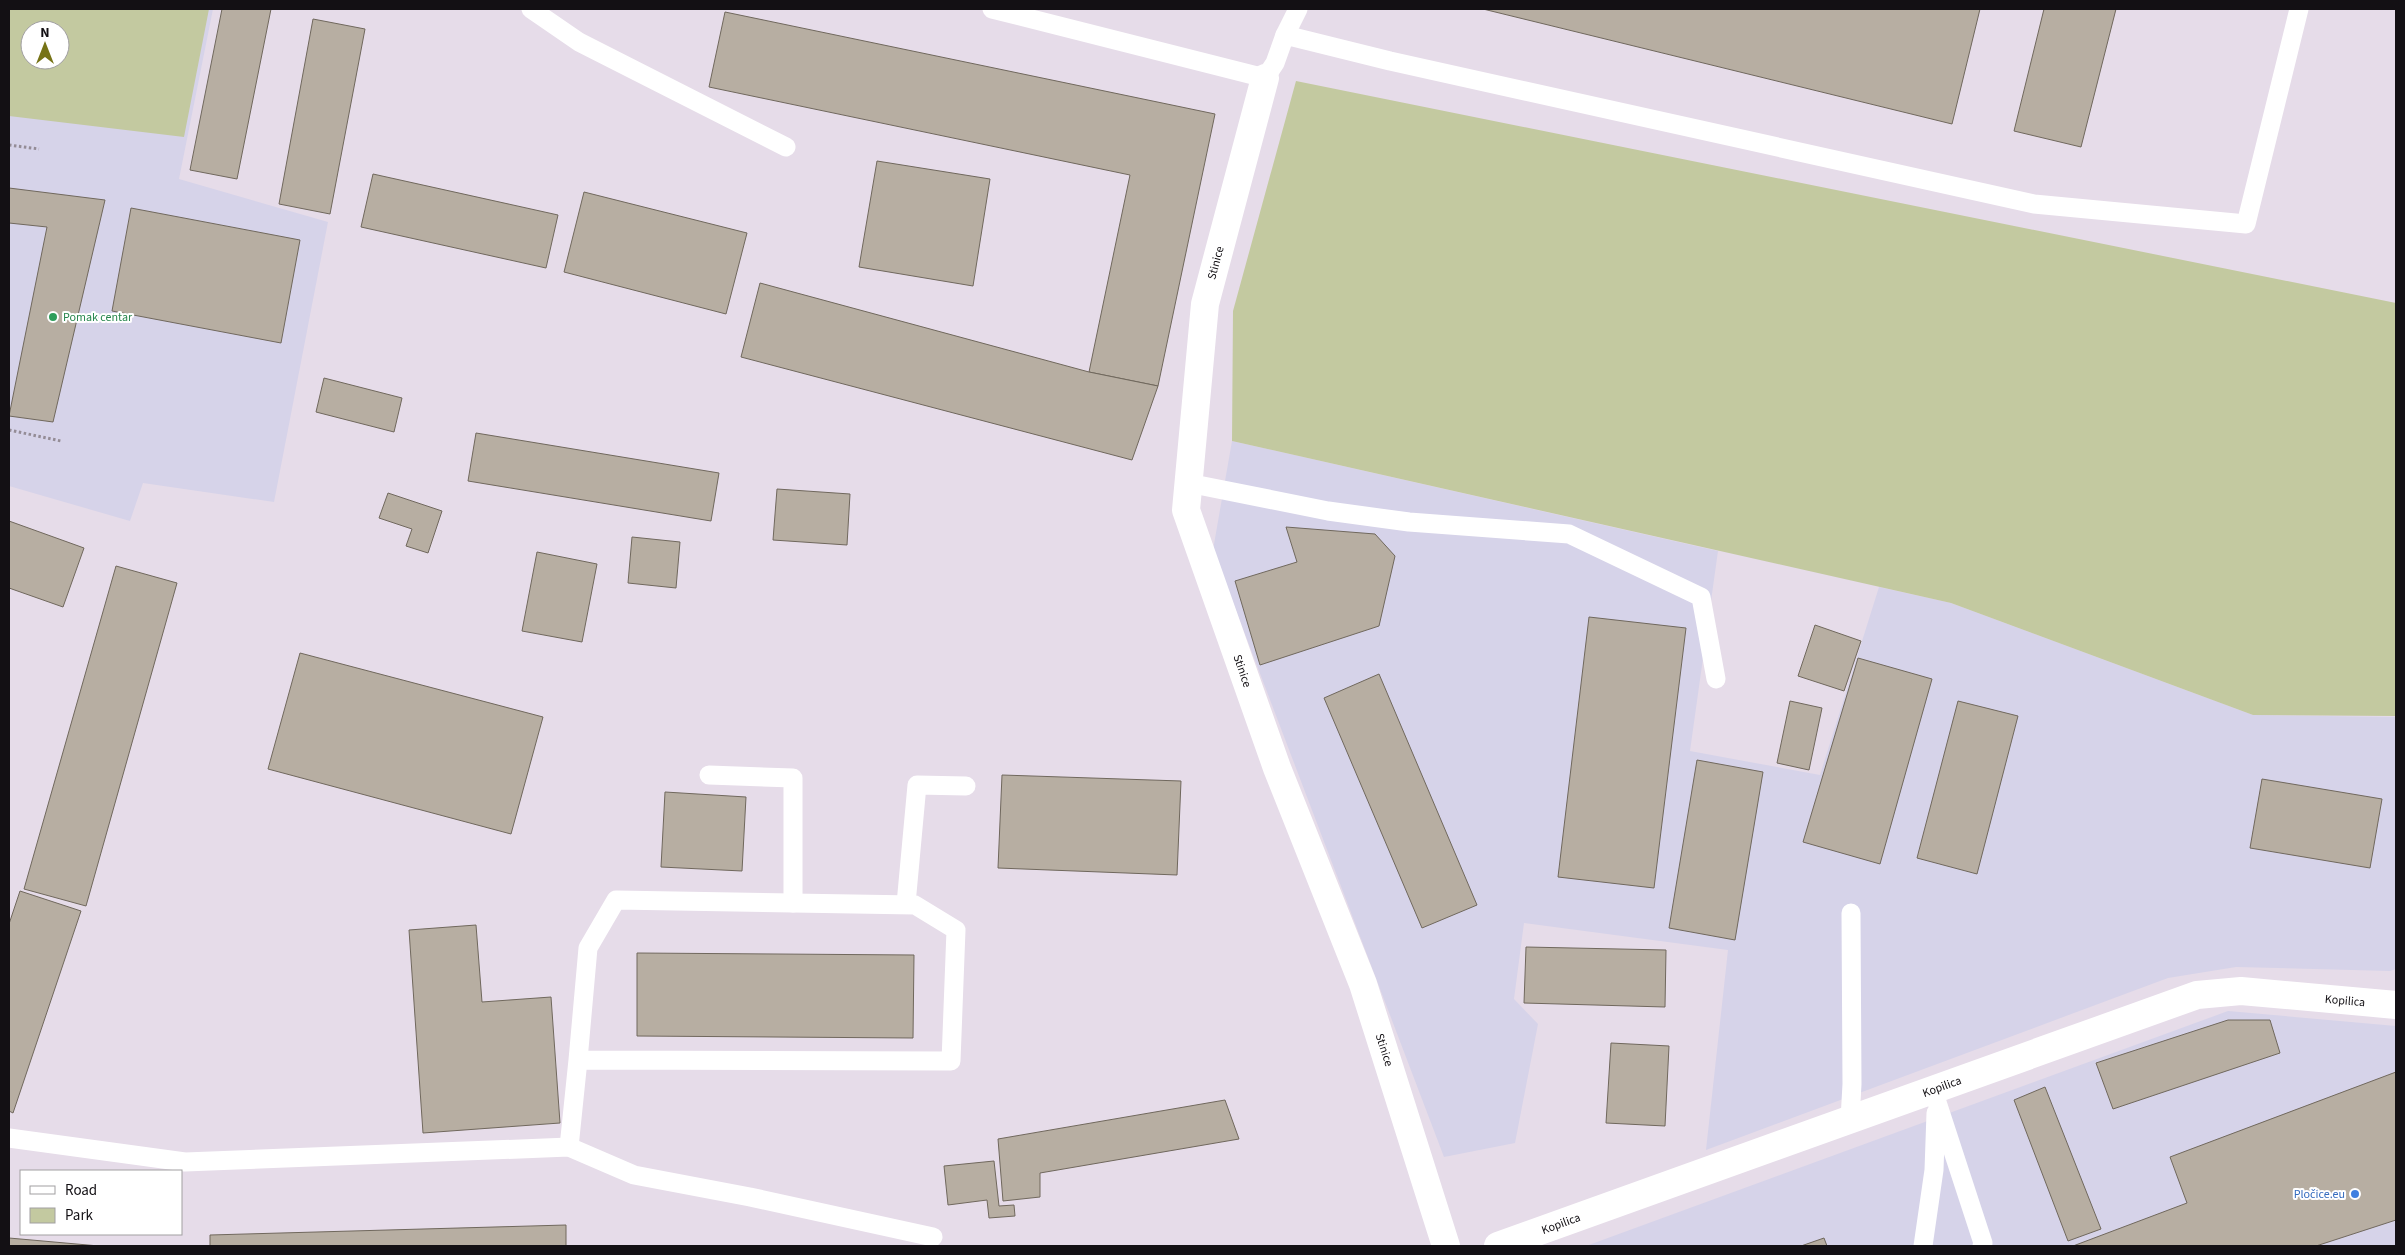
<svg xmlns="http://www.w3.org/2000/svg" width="2405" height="1255" font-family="'Source Sans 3',sans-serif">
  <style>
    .commercial { fill: #d6d3e9; fill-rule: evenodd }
    .green { fill: #c3c9a0; fill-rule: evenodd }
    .building { fill: #b7aea2; stroke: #70685d }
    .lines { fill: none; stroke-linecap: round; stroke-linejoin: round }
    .path { stroke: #948c96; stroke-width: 3; stroke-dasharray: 2.5 2.5; stroke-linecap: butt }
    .lane { stroke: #fff; stroke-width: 19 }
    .street { stroke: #fff; stroke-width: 28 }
    .leisure-dot { fill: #2e9e5b; stroke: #fff; stroke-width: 2 }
    .shop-dot { fill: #3f7fe0; stroke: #fff; stroke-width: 2 }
    .labels { text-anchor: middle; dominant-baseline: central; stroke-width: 4; stroke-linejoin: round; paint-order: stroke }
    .street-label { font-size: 12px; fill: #131014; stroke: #fff }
    .leisure-label { font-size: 12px; fill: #27864d; stroke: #fff; text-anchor: start }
    .shop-label { font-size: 12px; fill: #366cbe; stroke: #fff; text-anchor: end }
  </style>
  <rect width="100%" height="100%" fill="#e6dce9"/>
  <g class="commercial">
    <path d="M9 9H213L179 179 328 222 274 502 143 483 130 521 9 486ZM30 30H60V60H30Z"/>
    <polygon points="1232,441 1718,551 1690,751 1820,775 1879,587 1951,603 2253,715 2396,717 2396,969 2390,971 2236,967 2168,978 1706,1150 1728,950 1524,923 1514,999 1538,1024 1515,1143 1444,1157 1213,550"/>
    <polygon points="2228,1011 2396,1026 2396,1246 1586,1246"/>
  </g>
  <g class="green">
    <path d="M9 9H209L184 137 9 116ZM30 30H60V60H30Z"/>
    <polygon points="1296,81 2396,303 2396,716 2253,715 1951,603 1232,441 1233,311"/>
  </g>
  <g class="building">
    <polygon points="222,9 271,9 237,179 190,170"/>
    <polygon points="1483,9 1980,9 1952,124"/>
    <polygon points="2044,9 2116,9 2081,147 2014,131"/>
    <polygon points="725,12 1215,114 1158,386 1089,372 1130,175 709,87"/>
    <polygon points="313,19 365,29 330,214 279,204"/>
    <polygon points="877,161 990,179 973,286 859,267"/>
    <polygon points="373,174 558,215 546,268 361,227"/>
    <polygon points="9,188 105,200 53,422 9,416 47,227 9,223"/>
    <polygon points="584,192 747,233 726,314 564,272"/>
    <polygon points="131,208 300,240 281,343 112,311"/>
    <polygon points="760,283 1089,372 1158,386 1132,460 741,357"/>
    <polygon points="324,378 402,398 394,432 316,412"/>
    <polygon points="476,433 719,473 711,521 468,481"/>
    <polygon points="777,489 850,494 847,545 773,540"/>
    <polygon points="388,493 442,511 428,553 406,546 412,529 379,518"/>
    <polygon points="9,521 84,548 63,607 9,588"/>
    <polygon points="1286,527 1375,534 1395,556 1379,626 1260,665 1235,581 1297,562"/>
    <polygon points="632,537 680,542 676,588 628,583"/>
    <polygon points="537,552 597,564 582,642 522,631"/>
    <polygon points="116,566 177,583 86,906 24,889"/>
    <polygon points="1589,617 1686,628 1654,888 1558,877"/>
    <polygon points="1815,625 1861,641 1844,691 1798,676"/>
    <polygon points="300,653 543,717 511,834 268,769"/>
    <polygon points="1858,658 1932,679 1880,864 1803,842"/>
    <polygon points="1379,674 1477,905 1422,928 1324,698"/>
    <polygon points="1790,701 1822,708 1809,770 1777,763"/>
    <polygon points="1958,701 2018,716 1977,874 1917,858"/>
    <polygon points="1697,760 1763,772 1735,940 1669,928"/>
    <polygon points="1002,775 1181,781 1177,875 998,868"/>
    <polygon points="2262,779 2382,799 2370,868 2250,848"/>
    <polygon points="665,792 746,797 742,871 661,867"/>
    <polygon points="20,891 81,911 13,1113 9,1111 9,924"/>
    <polygon points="476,925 482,1002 551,997 560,1123 423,1133 409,930"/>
    <polygon points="1526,947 1666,950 1665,1007 1524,1003"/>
    <polygon points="637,953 914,955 913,1038 637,1036"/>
    <polygon points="2228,1020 2270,1020 2280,1053 2113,1109 2096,1063"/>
    <polygon points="1611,1043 1669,1046 1665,1126 1606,1123"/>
    <polygon points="2396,1072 2396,1220 2316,1246 2073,1246 2187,1203 2170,1157"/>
    <polygon points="2045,1087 2101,1229 2068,1241 2014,1100"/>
    <polygon points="1225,1100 1239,1139 1040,1173 1040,1197 1003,1201 998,1139"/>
    <polygon points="994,1161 999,1206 1014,1205 1015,1216 989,1218 987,1200 948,1205 944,1166"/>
    <polygon points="566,1225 566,1246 210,1246 210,1235"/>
    <polygon points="9,1238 99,1246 9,1246"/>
    <polygon points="1824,1238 1827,1246 1801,1246"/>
  </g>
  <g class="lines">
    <g class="path">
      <polyline points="9,145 39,149"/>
      <polyline points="9,430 61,441"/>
    </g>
    <g class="lane">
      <polyline points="531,9 579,42 786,147"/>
      <polyline points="992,9 1265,78 1275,63 1285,35 1390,61 2034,204 2246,224 2299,9"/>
      <polyline points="1285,35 1298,9"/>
      <polyline points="1188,483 1328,511 1409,522 1569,534 1701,597 1716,679"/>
      <polyline points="709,775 793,778 793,903"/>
      <polyline points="906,904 917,785 966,786"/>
      <polyline points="1933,1090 1983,1243 1982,1246"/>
      <polyline points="1850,1120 1852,1084 1851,913"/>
      <polyline points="9,1138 185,1162 569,1147 634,1175 750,1197 933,1237"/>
      <polyline points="569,1147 578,1060 951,1061 956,930 915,905 616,900 588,948 578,1060"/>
      <polyline points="1923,1246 1934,1170 1936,1113"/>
    </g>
    <g class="street">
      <polyline points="1265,78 1205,304 1186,510 1277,768 1363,984 1446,1246"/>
      <polyline points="1498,1246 2197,995 2241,991 2396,1005"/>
    </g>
  </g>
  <circle class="leisure-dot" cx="53" cy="317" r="5"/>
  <circle class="shop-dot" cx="2355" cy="1194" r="5"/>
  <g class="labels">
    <g class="street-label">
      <text transform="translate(1216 263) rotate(-75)">Stinice</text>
      <text transform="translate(1242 671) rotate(71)">Stinice</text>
      <text transform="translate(2345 1001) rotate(5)">Kopilica</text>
      <text transform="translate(1384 1050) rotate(72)">Stinice</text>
      <text transform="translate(1942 1087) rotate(-20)">Kopilica</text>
      <text transform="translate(1561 1224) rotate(-20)">Kopilica</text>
    </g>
    <g class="leisure-label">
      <text x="63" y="317">Pomak centar</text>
    </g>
    <g class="shop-label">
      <text x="2345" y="1194">Pločice.eu</text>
    </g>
  </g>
  <rect width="2405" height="1255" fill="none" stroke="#131014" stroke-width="20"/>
  <rect x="20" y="1170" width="162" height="65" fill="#ffffff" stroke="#a19fa1"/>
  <rect x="30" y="1186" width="25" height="8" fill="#ffffff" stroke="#a19fa1"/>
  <text x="65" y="1195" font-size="15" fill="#131014">Road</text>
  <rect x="30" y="1208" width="25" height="15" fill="#c3c9a0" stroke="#a19fa1"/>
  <text x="65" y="1220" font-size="15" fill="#131014">Park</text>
  <g transform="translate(45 45)"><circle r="24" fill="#ffffff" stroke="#a19fa1"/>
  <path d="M0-4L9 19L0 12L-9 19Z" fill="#767316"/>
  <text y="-8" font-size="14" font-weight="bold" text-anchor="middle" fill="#131014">N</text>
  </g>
</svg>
